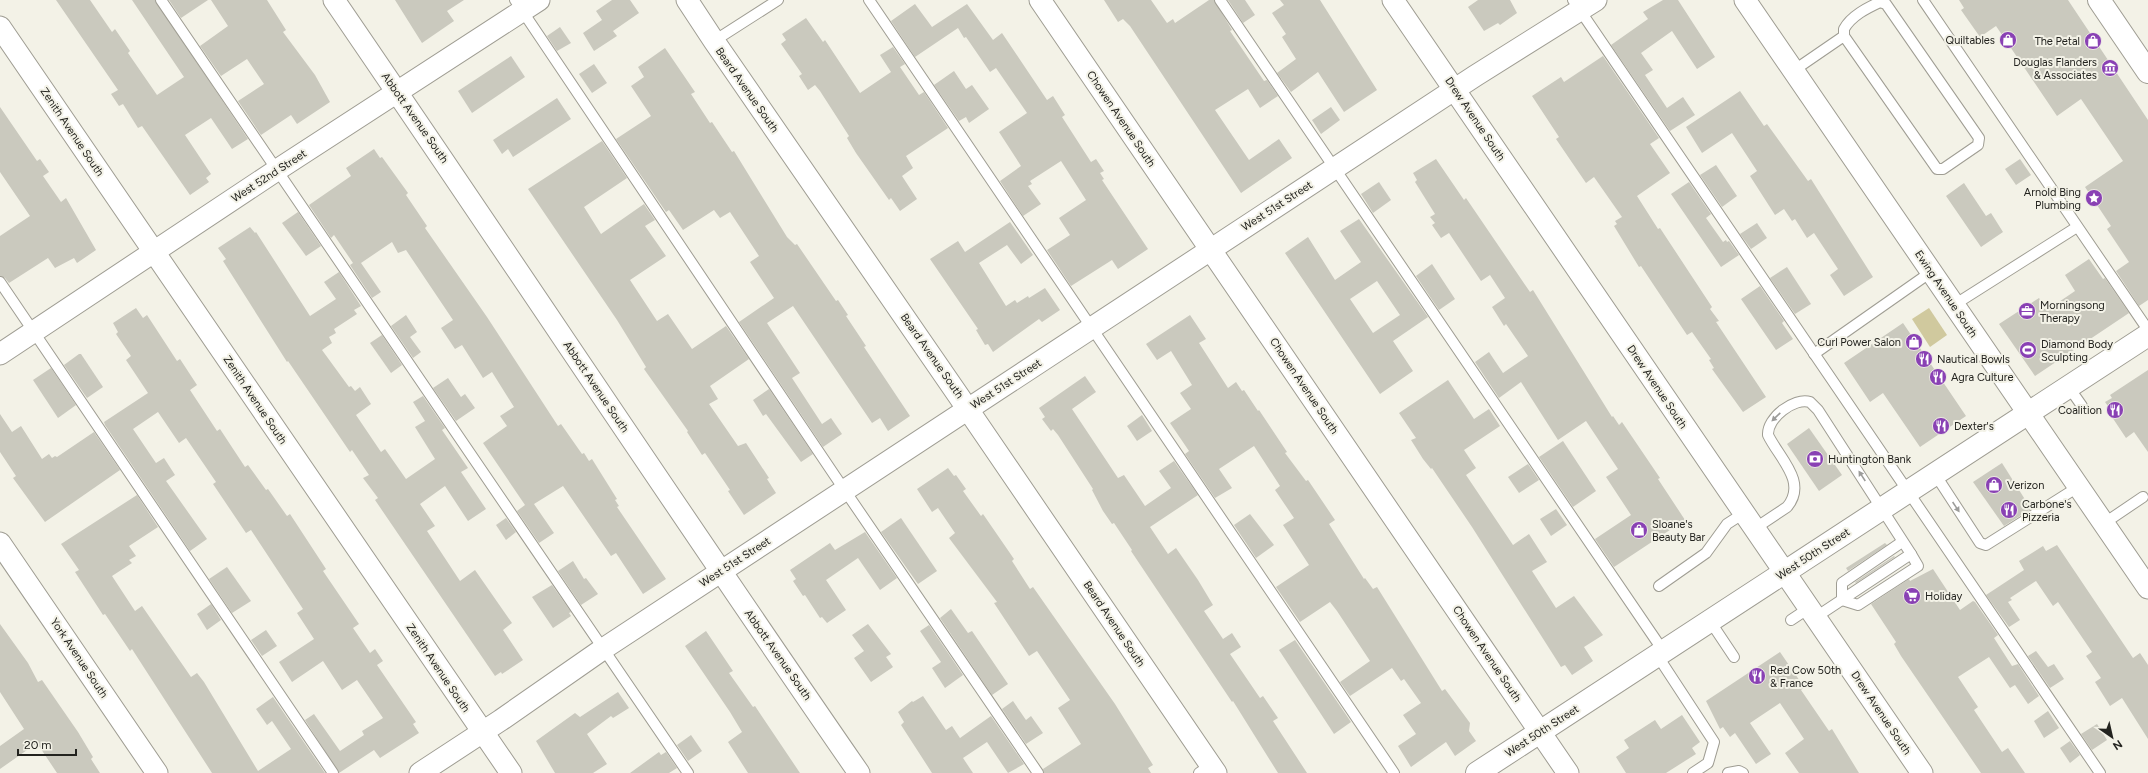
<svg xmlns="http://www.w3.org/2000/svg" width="2148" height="773" font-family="Figtree,sans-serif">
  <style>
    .green { fill: #d0c99e }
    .building { fill: #cac9be; fill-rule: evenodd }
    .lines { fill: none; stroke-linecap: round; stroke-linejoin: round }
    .service-casing { stroke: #9f9d93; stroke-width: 12 }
    .minor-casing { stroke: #9f9d93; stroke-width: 23 }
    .secondary-casing { stroke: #9f9d93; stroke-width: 24 }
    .service { stroke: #fff; stroke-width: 10 }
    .minor { stroke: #fff; stroke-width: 21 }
    .secondary { stroke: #fff; stroke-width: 22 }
    .oneway { fill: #9c9c9a }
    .labels { text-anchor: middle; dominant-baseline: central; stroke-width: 4; stroke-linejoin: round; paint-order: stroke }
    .poi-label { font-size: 11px; fill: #23231f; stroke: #f3f2e7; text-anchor: start }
    .street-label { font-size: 11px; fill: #23231f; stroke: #f3f2e7 }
  </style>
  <rect width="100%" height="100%" fill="#f3f2e7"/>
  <polygon class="green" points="1929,308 1947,335 1930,347 1912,319"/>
  <g class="building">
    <polygon points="56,0 90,0 112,32 115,29 130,51 128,53 157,95 184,77 132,0 155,0 248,139 232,149 211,118 185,135 211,174 206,178 209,182 190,195 142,126 138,128 123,104 119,106 111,94 118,90"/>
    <polygon points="169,0 208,0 181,18"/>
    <polygon points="211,0 267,0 286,30 283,32 315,75 330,102 297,124 291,115 261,135 238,101 264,84 247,59 221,76 200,46 228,26"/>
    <polygon points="395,0 464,0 447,11 454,21 422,43"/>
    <polygon points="612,0 630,0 639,13 613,31 617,36 594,51 583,33 602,20 596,11"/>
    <polygon points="1104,0 1151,0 1167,23 1173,19 1175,23 1209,0 1214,0 1232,30 1230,31 1264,81 1267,80 1278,96 1260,108 1248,89 1215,110 1249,160 1279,139 1292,158 1241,193 1130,26 1123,19 1118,22"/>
    <polygon points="1228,0 1245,0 1255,15 1243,23"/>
    <polygon points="1280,0 1320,0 1377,90 1344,112 1318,72 1291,92 1277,73 1296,59 1282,37 1286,34 1272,13 1284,5"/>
    <polygon points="1478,0 1510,0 1517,13 1500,25 1498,23 1484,31 1468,7"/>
    <polygon points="1663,0 1678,0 1715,57 1697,69 1672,31 1641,53 1653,70 1645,75 1667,108 1683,97 1695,115 1670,131 1611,45 1648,19 1643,12"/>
    <polygon points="1959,0 2068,0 2148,120 2148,300 2139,306 2116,271 2129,262 2107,229 2111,226 2085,187 2123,161 2081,99 2057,116 1996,26 1980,37 1961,10 1964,8"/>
    <polygon points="915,4 932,27 967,4 993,40 1002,33 1047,100 1053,96 1065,115 1062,117 1091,162 1096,159 1104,171 1100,173 1104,179 1102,180 1148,249 1118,269 1112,260 1071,286 1047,250 1070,235 1059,218 1086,200 1061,161 1030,181 1032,184 1028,186 1041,204 1023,216 1000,181 1021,166 999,132 1027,113 996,68 990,72 966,37 964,38 958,28 915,57 891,21"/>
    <polygon points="806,18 823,42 825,40 860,93 891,72 880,55 893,47 905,64 900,67 919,95 924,92 948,128 906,156 913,168 902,176 917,199 900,211 891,198 889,200 856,153 847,138 849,136 820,91 815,85 808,90 799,76 802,74 781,44 786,40 782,34"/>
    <polygon points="560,27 571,43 557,51 547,36"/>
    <polygon points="665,48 695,92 691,94 710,123 712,122 732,152 734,151 787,237 795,245 797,244 836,301 838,300 848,315 846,316 866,346 864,347 910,416 888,431 880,418 872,423 793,306 767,323 800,373 792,378 822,424 831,418 842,434 823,447 739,322 774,298 750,262 759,256 730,212 720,218 714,210 683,230 669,210 666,212 616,139 651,116 631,86 644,77 638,67"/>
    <polygon points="511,56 525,77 472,113 458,91"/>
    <polygon points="1603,56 1659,138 1650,144 1670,173 1637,196 1658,229 1660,228 1712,307 1710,309 1719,321 1716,322 1766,397 1743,412 1712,369 1714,368 1709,360 1711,359 1692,332 1687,335 1641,266 1639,267 1614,226 1617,224 1615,221 1622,217 1594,177 1586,183 1556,139 1559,137 1532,96 1561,77 1564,82"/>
    <polygon points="594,64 607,83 592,93 579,74"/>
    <polygon points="954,71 966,89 972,85 989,109 969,123 966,117 959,121 934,85"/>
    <polygon points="1740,91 1764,126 1767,124 1808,181 1811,179 1873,277 1844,296 1830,275 1838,269 1814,233 1807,238 1795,219 1792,221 1784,209 1775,215 1750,176 1757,171 1732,133 1702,153 1686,127"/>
    <polygon points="557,98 571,119 513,157 508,149 502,154 493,140"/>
    <polygon points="0,107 37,161 40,159 49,172 43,176 61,202 66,198 96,250 77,263 74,258 55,268 48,258 9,283 5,278 0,276 0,236 30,216 0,172"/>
    <polygon points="1331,107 1340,120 1321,134 1312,120"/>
    <polygon points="602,141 627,178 584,207 601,234 644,204 655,220 645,226 666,256 630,280 657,321 668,314 692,349 726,326 749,359 710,386 718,399 709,404 738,446 746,443 769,478 767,479 776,493 744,515 728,491 730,490 705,453 702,455 687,432 688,431 644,369 646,367 617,320 528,189"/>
    <polygon points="374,149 380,158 382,157 408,193 406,195 427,226 425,228 487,317 558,426 561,424 582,454 584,453 589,461 592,459 617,499 615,500 619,506 617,507 666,579 643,594 616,553 611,556 563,486 534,504 554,533 539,543 517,511 525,505 483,443 507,426 500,416 514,407 492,372 483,378 462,345 455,349 441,328 453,320 406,250 398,253 392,242 361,263 381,292 372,298 350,265 353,263 334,235 331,238 309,205 351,176 346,168"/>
    <polygon points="1436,159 1464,200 1466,198 1530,292 1533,290 1612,417 1613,416 1619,425 1622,422 1660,478 1658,479 1685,520 1614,567 1595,539 1631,515 1606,477 1618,469 1586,421 1558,440 1521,382 1499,398 1475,362 1489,352 1503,373 1528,356 1506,324 1504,326 1492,307 1505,298 1490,275 1481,281 1449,233 1441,238 1432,225 1435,223 1430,217 1435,214 1415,182 1417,180 1413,173"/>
    <polygon points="2020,159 2031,175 2016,185 2005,169"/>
    <polygon points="1716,165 1737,196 1722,207 1700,175"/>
    <polygon points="1379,182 1391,200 1373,213 1361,194"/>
    <polygon points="1689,182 1711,214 1706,218 1723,242 1726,240 1727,242 1729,241 1739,255 1721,267 1671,194"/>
    <polygon points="1964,183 1986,216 1991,213 2003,232 1981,247 1946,196"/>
    <polygon points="298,212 321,246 306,256 282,223"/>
    <path d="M1359 219 1428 317 1393 341 1413 371 1380 394 1285 253 1308 237 1335 280 1361 262 1340 231ZM1377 281 1400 315 1373 333 1350 299Z"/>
    <polygon points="1010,222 1033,255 1021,264 1007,245 979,263 1006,306 1015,300 1017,303 1028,296 1029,298 1045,288 1060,310 1042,322 1039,319 993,352 988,344 985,345 976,330 978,329 930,259 958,241 965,252"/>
    <polygon points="1757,223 1767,238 1751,249 1740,234"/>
    <polygon points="250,227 255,233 256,232 310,316 336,299 324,282 339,272 361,306 354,310 357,314 334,329 336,333 329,337 332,343 322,350 349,387 351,386 355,391 360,387 371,404 356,415 381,452 385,449 406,479 435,459 415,427 425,421 413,402 423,396 445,428 442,430 468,468 461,472 486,509 468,521 445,486 420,504 435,526 427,531 460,581 475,570 512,623 503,630 523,660 502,674 501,672 495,676 375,500 378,498 363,478 369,475 352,450 350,452 288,361 287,362 223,261 226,259 218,248"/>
    <polygon points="2089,259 2103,279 2105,278 2129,313 2035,376 1999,324 2039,298 2047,310 2075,291 2065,275"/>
    <polygon points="1432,264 1455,299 1439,310 1416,276"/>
    <polygon points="1787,267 1811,304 1795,314 1770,278"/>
    <polygon points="1760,286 1784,321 1782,323 1793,339 1776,350 1741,299"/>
    <polygon points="136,308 143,318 147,315 177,361 180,359 197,385 190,390 217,431 220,429 245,467 248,465 266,490 268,489 287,516 290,514 326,569 323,571 359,624 353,628 370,653 375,649 383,661 377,665 416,722 413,724 419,733 380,758 374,750 339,773 305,720 314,714 340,751 364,735 362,731 383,718 357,680 342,690 323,661 292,682 279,662 314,639 297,613 303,609 251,530 246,533 213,484 216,482 186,438 179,443 158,412 133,429 156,463 164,458 175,475 166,481 207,539 190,551 105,425 104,422 148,393 126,360 131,356 116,334 118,332 113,323"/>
    <polygon points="406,315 417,332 410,337 421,352 413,358 391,326"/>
    <polygon points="1190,315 1206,339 1199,343 1228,388 1236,382 1242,391 1244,390 1258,411 1259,410 1287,452 1285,453 1306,481 1308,480 1335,520 1329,524 1364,579 1365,578 1373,589 1377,587 1442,691 1445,689 1470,723 1469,731 1476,741 1455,756 1446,742 1411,767 1398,746 1416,734 1403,715 1421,703 1404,679 1401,681 1392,668 1350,696 1340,682 1370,661 1337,611 1330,602 1300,622 1276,587 1309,565 1283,525 1294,518 1275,490 1280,486 1254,446 1219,469 1232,488 1215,498 1185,454 1189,451 1170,423 1191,409 1180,393 1192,385 1171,351 1157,360 1146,344"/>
    <polygon points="1903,323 1966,416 1920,447 1883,393 1870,402 1844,363"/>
    <polygon points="382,335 402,365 391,373 370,343"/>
    <polygon points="79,354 81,354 103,387 87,398 64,365"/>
    <polygon points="51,368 76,405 58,418 33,380"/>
    <polygon points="2148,370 2148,452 2134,432 2126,438 2108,411 2110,409 2105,402 2112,398 2110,395"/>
    <polygon points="1085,376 1096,392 1072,409 1118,478 1124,475 1145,506 1171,488 1159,471 1174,461 1198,495 1150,527 1168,554 1176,548 1198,580 1213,605 1204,611 1223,639 1232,633 1241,647 1230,654 1260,698 1263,696 1278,718 1273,721 1307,773 1278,773 1233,701 1232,702 1216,678 1131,551 1132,550 1114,523 1112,524 1103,511 1092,490 1093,489 1058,435 1053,429 1051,431 1042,419 1045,417 1039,408"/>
    <polygon points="448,378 461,397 465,394 475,408 456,421 433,388"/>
    <polygon points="1448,380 1474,419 1489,409 1500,426 1464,450 1476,468 1466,475 1513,545 1529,534 1547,562 1532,571 1556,608 1574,596 1603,635 1584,647 1593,661 1572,675 1565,665 1561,667 1472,527 1432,468 1431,469 1423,459 1411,440 1416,438 1399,413"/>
    <polygon points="769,389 813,454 801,462 766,414 763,416 753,400"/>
    <polygon points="0,414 12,432 21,426 42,459 49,454 52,458 55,456 57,457 94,432 120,470 45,522 13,478 16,476 0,452"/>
    <polygon points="1142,415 1152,431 1137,441 1127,426"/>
    <polygon points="1809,428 1842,475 1819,491 1787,444"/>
    <polygon points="1563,441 1596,491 1573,507 1539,457"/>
    <polygon points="2002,463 2031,509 2004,526 1973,482"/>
    <polygon points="1528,464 1539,480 1519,493 1508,477"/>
    <polygon points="948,468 954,476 956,475 966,489 963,491 981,516 983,514 1014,559 1012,561 1030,589 1033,587 1115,704 1153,765 1148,768 1151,773 1044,773 1043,769 1081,744 1058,708 1070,700 1037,651 1029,656 994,603 997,602 949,538 955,533 938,508 932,512 917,489"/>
    <polygon points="137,495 158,527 129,546 136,556 129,560 132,563 112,576 135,611 142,606 191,677 197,673 204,682 258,771 291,749 272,721 267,725 256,709 273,697 325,773 212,773 132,649 130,651 105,614 103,615 75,572 79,570 61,544"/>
    <polygon points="1556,509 1567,525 1551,536 1540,519"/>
    <polygon points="1250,514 1274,545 1256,558 1234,525"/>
    <polygon points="506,518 516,532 506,540 496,525"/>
    <polygon points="901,518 937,571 918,584 881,532"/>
    <polygon points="865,532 897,578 880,590 858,558 826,580 846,610 827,623 822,617 820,618 805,595 803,596 793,581 796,579 790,570 830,543 835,550"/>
    <polygon points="1885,543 1887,545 1848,571 1846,568"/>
    <polygon points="2057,545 2133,658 2140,653 2148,665 2148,739 2122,698 2110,706 2095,682 2101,678 2086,656 2092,652 2058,602 2053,606 2036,581 2010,598 2012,600 2008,602 2020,620 2009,627 1986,595 2024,570 2019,561 2043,546 2046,551"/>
    <polygon points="1894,556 1895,557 1856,583 1855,582"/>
    <polygon points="573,561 584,579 586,578 598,594 581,605 558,571"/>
    <polygon points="227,567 251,601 232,613 209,579"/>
    <polygon points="1933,569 1960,610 1973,601 1975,602 1998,635 1994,638 2012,666 2018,664 2039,696 2028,704 2015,685 2010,688 1989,657 1958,677 1978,707 1974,710 2002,752 2008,748 2025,773 1981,773 1901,656 1894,644 1896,642 1871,604 1909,579 1910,581"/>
    <polygon points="552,585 571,612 569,613 571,616 553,628 532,597"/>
    <polygon points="211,604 221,620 207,630 197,614"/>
    <polygon points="951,609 968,633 972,631 1008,684 992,695 940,618"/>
    <polygon points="0,624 28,663 38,682 42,680 78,732 93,757 91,759 100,773 57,773 37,743 0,769 0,746 24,729 0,692"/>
    <polygon points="868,624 891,654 886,657 893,667 871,682 854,658 864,651 852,635"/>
    <polygon points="929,625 963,675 945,688 932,668 941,662 920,631"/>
    <polygon points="266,630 277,646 262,656 251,640"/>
    <polygon points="706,631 733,671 729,673 753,707 755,706 800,773 748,773 728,742 742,732 730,712 685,646"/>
    <polygon points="1295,640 1351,722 1334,734 1279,650"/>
    <polygon points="2036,651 2048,667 2054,664 2064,679 2050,688 2028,656"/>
    <polygon points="1780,652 1804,687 1801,690 1829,731 1832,729 1859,773 1799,773 1785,753 1804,739 1780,703 1750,723 1771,754 1756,764 1735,733 1730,737 1723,727 1720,729 1706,701"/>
    <polygon points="618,692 629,708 613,718 611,716 587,734 607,764 593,773 555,773 536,741 575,713 580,717"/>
    <polygon points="923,696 946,730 952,726 960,738 991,716 1024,764 1008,773 987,742 963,758 973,773 932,773 901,725 904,722 898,712 912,701 913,702"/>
    <polygon points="1013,701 1026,720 1031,716 1043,733 1026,744 1002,709"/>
    <polygon points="2048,711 2059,728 2044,738 2034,721"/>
    <polygon points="1682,715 1700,742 1692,748 1696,754 1666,773 1626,773 1616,757 1629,748 1624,740 1655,720 1661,729"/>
    <polygon points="2097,724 2107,740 2092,750 2081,734"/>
    <polygon points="691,735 702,751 688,761 677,745"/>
    <polygon points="2070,741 2080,755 2070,763 2060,748"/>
    <polygon points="659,752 661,755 666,752 677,768 669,773 630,773"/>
  </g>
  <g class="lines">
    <g class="service-casing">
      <g id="service">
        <polyline points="161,0 688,773"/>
        <polyline points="515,0 835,476 1038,773"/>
        <polyline points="869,0 1394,773"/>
        <polyline points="1220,0 1664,652"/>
        <polyline points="1573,0 2100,773"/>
        <polyline points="1923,0 2148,330"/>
        <polyline points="714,41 778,0"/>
        <path d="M1793 71 1844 36 1937 169H1943L1978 145 1979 138 1886 4 1880 2C1867 8 1851 16 1844 29V36"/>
        <polyline points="0,282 333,773"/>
        <polyline points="1954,305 2077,227"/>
        <polyline points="1814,354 1931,272"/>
        <polyline points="2068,386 2082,406"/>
        <polyline points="1935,474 1980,543 1986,545 2078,487"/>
        <polyline points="2103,524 2143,497"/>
        <path d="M1754 529 1787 507C1808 482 1779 458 1768 435 1767 418 1794 397 1810 402L1818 410 1911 554 1816 617"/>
        <polyline points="1902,542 1842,583 1842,600 1858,605 1918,566 1911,554"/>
        <polyline points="1659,586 1706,553 1727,524 1744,513"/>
        <polyline points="1791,620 1809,608"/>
        <polyline points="1710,621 1734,657"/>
        <polyline points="1657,655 1714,742 1708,763 1693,773"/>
        <polyline points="1199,773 1211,765"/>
        <polyline points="1728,773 1739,771 1743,773"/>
      </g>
    </g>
    <g class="minor-casing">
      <g id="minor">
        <path d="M334 0C510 257 682 517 859 773"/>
        <polyline points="687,0 714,41 958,395 1216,773"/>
        <polyline points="1040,0 1568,773"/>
        <polyline points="1393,0 1922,773"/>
        <polyline points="1745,0 2148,588"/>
        <polyline points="0,27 511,773"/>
        <polyline points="0,354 277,170 539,0"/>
        <polyline points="0,543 157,773"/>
        <polyline points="420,773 501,720 603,649 1475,76 1596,0"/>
      </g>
    </g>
    <g class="secondary-casing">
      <g id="secondary">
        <polyline points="2099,0 2148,72"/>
        <polyline points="1477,773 2148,335"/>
      </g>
    </g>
    <use href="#service" class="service"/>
    <use href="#minor" class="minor"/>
    <use href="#secondary" class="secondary"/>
  </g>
  <defs><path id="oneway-solid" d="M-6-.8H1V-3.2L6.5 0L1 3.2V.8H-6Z"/></defs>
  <g class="oneway">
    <use href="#oneway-solid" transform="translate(1776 417) rotate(136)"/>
    <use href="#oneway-solid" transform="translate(1862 476) rotate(-123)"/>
    <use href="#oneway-solid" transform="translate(1956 507) rotate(56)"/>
  </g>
  <defs>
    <g id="shop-disc" transform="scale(0.9)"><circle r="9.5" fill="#8941b4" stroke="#f3f2e7"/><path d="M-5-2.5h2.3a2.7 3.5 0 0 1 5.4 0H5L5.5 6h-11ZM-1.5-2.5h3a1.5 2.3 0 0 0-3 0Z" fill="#fff"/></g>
    <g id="museum-disc" transform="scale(0.9)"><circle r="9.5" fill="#8941b4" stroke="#f3f2e7"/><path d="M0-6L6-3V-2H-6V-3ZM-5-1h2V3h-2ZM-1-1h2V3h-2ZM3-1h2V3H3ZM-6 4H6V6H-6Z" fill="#fff"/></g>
    <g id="sight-disc" transform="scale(0.9)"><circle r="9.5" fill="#8941b4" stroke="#f3f2e7"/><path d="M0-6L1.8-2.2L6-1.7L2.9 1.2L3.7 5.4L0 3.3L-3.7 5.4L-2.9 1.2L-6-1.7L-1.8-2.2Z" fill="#fff"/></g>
    <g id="office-disc" transform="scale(0.9)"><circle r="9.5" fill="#8941b4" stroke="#f3f2e7"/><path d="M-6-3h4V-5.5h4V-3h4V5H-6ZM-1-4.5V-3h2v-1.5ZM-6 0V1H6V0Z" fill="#fff"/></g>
    <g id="stadium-disc" transform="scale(0.9)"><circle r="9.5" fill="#8941b4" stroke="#f3f2e7"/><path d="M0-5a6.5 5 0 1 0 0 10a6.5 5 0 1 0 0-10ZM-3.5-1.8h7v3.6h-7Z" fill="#fff"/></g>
    <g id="restaurant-disc" transform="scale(0.9)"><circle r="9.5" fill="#8941b4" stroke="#f3f2e7"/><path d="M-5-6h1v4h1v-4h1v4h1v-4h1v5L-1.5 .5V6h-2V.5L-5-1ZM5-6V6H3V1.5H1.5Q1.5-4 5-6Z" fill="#fff"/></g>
    <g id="bank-disc" transform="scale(0.9)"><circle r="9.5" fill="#8941b4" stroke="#f3f2e7"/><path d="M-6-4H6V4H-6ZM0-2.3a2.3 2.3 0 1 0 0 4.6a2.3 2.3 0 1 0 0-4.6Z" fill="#fff"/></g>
    <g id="supermarket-disc" transform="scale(0.9)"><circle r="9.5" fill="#8941b4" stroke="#f3f2e7"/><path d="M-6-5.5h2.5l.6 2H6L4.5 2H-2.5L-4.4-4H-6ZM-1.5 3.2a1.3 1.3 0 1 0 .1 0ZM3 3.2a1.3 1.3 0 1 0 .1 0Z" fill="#fff"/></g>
  </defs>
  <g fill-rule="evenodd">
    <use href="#shop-disc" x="2008" y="40"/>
    <use href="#shop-disc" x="2093" y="41"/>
    <use href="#museum-disc" x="2110" y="68"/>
    <use href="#sight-disc" x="2094" y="198"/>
    <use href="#office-disc" x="2027" y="311"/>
    <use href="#shop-disc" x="1914" y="342"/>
    <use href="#stadium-disc" x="2028" y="350"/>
    <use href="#restaurant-disc" x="1924" y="359"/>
    <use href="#restaurant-disc" x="1938" y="377"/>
    <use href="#restaurant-disc" x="2115" y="410"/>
    <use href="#restaurant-disc" x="1941" y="426"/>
    <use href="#bank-disc" x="1815" y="459"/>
    <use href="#shop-disc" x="1994" y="485"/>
    <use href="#restaurant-disc" x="2009" y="510"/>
    <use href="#shop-disc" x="1639" y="530"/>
    <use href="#supermarket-disc" x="1912" y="596"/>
    <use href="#restaurant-disc" x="1757" y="676"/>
  </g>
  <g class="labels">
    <g class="poi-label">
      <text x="1995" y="40" text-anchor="end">Quiltables</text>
      <text x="2080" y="41" text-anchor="end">The Petal</text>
      <text x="2097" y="62" text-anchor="end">Douglas Flanders<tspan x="2097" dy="13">&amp; Associates</tspan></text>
      <text x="2081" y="192" text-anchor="end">Arnold Bing<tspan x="2081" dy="13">Plumbing</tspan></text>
      <text x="2040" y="305">Morningsong<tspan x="2040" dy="13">Therapy</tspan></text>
      <text x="1901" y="342" text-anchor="end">Curl Power Salon</text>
      <text x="2041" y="344">Diamond Body<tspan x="2041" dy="13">Sculpting</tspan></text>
      <text x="1937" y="359">Nautical Bowls</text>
      <text x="1951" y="377">Agra Culture</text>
      <text x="2102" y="410" text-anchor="end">Coalition</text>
      <text x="1954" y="426">Dexter's</text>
      <text x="1828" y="459">Huntington Bank</text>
      <text x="2007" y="485">Verizon</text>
      <text x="2022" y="504">Carbone's<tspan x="2022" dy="13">Pizzeria</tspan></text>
      <text x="1652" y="524">Sloane's<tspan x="1652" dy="13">Beauty Bar</tspan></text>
      <text x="1925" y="596">Holiday</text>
      <text x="1770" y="670">Red Cow 50th<tspan x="1770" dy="13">&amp; France</tspan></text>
    </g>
    <g class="street-label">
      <text transform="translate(747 90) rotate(55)">Beard Avenue South</text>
      <text transform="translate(415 118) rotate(55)">Abbott Avenue South</text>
      <text transform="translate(1121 119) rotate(56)">Chowen Avenue South</text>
      <text transform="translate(1475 119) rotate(56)">Drew Avenue South</text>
      <text transform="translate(72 132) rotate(56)">Zenith Avenue South</text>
      <text transform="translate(269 176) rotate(-33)">West 52nd Street</text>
      <text transform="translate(1277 206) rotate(-33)">West 51st Street</text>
      <text transform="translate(1946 294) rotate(56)">Ewing Avenue South</text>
      <text transform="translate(932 356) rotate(55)">Beard Avenue South</text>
      <text transform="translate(1006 384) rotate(-33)">West 51st Street</text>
      <text transform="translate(1304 386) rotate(56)">Chowen Avenue South</text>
      <text transform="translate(596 387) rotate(56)">Abbott Avenue South</text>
      <text transform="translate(1657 387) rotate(56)">Drew Avenue South</text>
      <text transform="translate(255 400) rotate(56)">Zenith Avenue South</text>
      <text transform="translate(1813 554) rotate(-33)">West 50th Street</text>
      <text transform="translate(735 562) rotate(-33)">West 51st Street</text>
      <text transform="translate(1114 624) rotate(56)">Beard Avenue South</text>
      <text transform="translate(1487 654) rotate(56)">Chowen Avenue South</text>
      <text transform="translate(778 655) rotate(55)">Abbott Avenue South</text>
      <text transform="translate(79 658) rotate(56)">York Avenue South</text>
      <text transform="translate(438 668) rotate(56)">Zenith Avenue South</text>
      <text transform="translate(1881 713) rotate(56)">Drew Avenue South</text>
      <text transform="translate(1542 731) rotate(-33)">West 50th Street</text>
    </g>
  </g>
  <g transform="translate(2112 737) rotate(146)" stroke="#f3f2e7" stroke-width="3" paint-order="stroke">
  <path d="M0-3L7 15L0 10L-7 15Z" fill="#23231f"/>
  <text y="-6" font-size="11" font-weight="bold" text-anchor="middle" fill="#23231f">N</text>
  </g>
  <path d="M18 749v6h58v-6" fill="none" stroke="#23231f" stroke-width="2"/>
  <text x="24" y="749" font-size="12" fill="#23231f" stroke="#f3f2e7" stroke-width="3" paint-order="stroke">20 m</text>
</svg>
